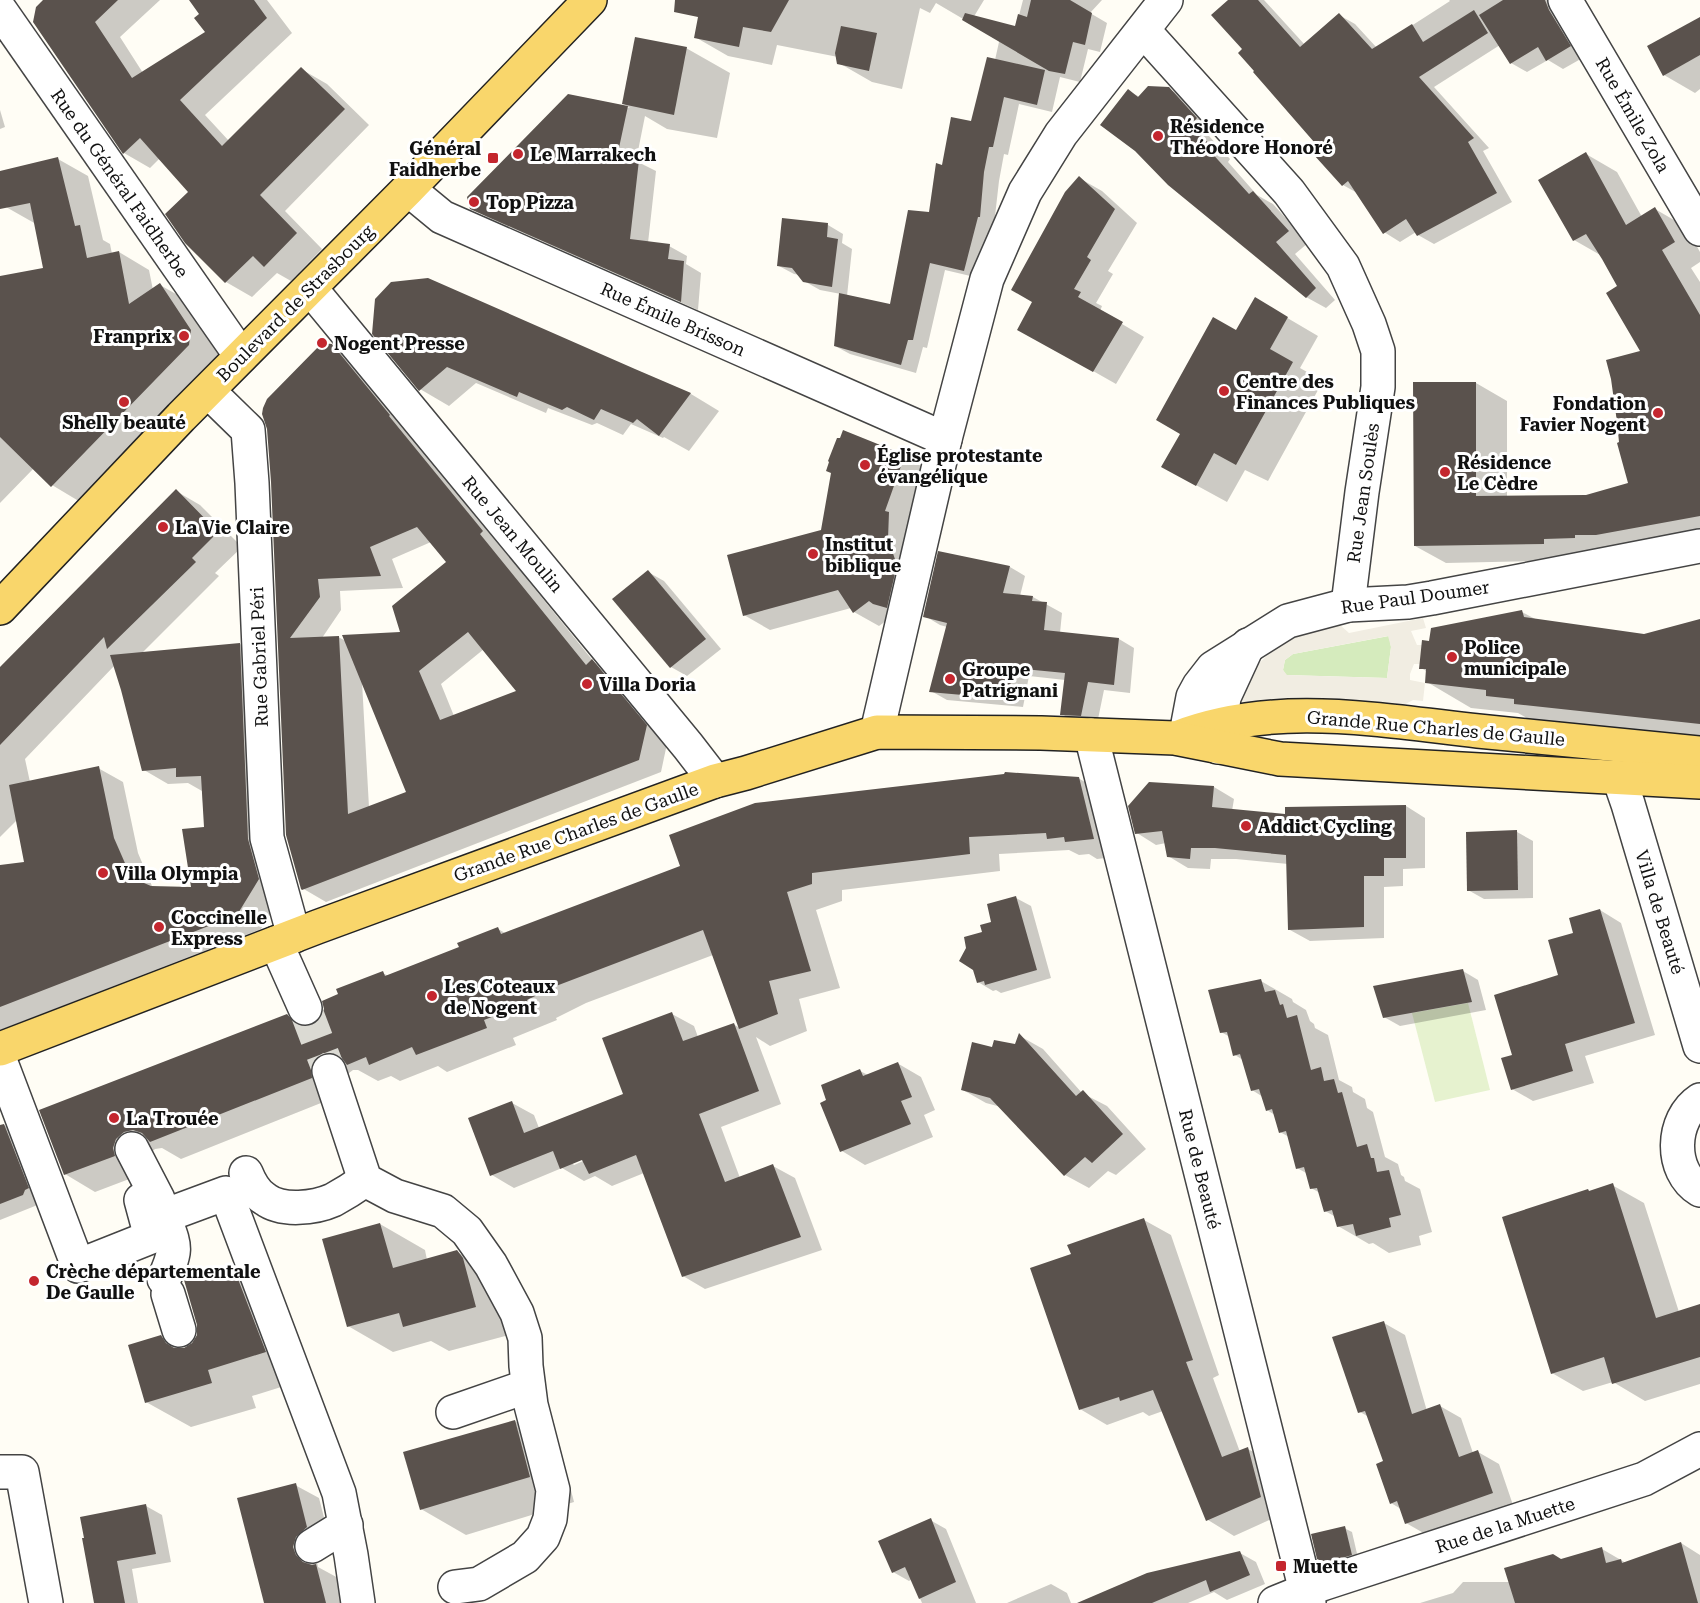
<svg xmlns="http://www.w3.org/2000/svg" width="1700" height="1603" font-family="'Roboto Serif',serif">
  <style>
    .green { fill: #d5ebbd }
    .pitch { fill: #e6f2cf }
    .plaza { fill: #f1ede2; fill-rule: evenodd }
    .shadow { fill: #0003; fill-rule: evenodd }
    .building { fill: #5a524d; fill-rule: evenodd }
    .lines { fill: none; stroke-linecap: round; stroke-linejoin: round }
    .minor-tunnel { stroke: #dbdad3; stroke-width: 33; stroke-dasharray: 33 16; stroke-linecap: butt }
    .minor-casing { stroke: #444; stroke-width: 36 }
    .major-casing { stroke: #222; stroke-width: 36 }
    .minor { stroke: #fff; stroke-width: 33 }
    .major { stroke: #f9d66b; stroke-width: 33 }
    .poi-dot { fill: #c4262e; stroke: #fff; stroke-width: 2 }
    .labels { text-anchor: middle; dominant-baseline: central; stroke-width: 6; stroke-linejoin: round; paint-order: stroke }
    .street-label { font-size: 18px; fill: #111; stroke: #fff }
    .poi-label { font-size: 18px; font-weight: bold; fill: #111; stroke: #fff; text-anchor: start }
  </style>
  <rect width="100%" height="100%" fill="#fffdf5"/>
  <polygon class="green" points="1389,636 1391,647 1387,678 1286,675 1283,670 1285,660 1293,654"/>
  <polygon class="pitch" points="1468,1003 1490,1090 1435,1102 1412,1013"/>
  <path class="plaza" d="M1423 618 1426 628 1411 631 1417 645H1422L1420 664H1414L1410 674V680L1425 683 1423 701 1413 700 1402 706H1247L1239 702 1244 678 1280 643 1298 634 1339 624 1349 633ZM1388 636 1391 647 1387 678 1287 675 1283 670 1285 660 1293 654Z"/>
  <g class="shadow">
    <polygon points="46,0 160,0 120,37 143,73 207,32 201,14 191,0 267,0 292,33 205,115 229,141 301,69 327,84 369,125 285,211 322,249 291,281 277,273 252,297 226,282 186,242 190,192 160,158 150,168 124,153 35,22"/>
    <polygon points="703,0 984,0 970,23 936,3 930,13 920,8 902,89 872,82 839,63 838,57 777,45 772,65 728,56 695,37"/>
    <polygon points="1023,0 1102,0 1090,13 1107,23 1100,52 1088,49 1080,82 1060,77 1052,112 1019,104 1008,155 1004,154 999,181 994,225 992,225 979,278 945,270 927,348 923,347 916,373 850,354 835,346 841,294 820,290 804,281 800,275 794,274 779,266 783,220 828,225 843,234 842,243 852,249 847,296 891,305 930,214 944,166 972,123 995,60 1003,24 1016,27"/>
    <polygon points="1230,0 1264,0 1305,45 1339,15 1355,24 1377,48 1450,1 1449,0 1554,0 1586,56 1563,69 1548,60 1527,72 1511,63 1500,45 1434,87 1489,148 1483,151 1512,202 1434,244 1418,235 1416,232 1400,242 1384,232 1359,194 1343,185 1323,150 1244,50"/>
    <polygon points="1700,19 1700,89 1695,93 1664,75"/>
    <polygon points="686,48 730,73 717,138 667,129 645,116 636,161 656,171 648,243 669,246 687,256 686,264 701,273 698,310 489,218 471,208 568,96 630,108 624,104"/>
    <polygon points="1169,89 1189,100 1216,130 1209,136 1230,159 1228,162 1257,195 1273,204 1308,243 1295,254 1335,300 1326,308 1306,297 1128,91 1140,97"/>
    <polygon points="0,110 5,127 0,129"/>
    <polygon points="1586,154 1617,172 1642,217 1655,209 1686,227 1700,252 1700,262 1691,268 1700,282 1700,538 1574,560 1446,563 1415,546 1415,384 1476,383 1507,401 1507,497 1586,496 1630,484 1643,352 1619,287 1602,256 1574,240"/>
    <polygon points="58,159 88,176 103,240 110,244 112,254 119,252 149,270 153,290 160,285 190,302 220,349 219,362 82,503 52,485 34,468 0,503 0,277 45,269 36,224 6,207 0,173"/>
    <polygon points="1079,178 1102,191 1137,223 1108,271 1113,274 1096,303 1102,306 1100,311 1144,337 1116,384 1019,329 1034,302"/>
    <polygon points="427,280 691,394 719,411 689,451 664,437 663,438 631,424 623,435 597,423 592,425 548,408 546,413 476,383 449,406 420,389"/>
    <polygon points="1255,299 1318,336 1300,368 1323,381 1268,481 1245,470 1227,502 1194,484 1237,332"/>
    <path d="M331 345 354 358 505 544 501 547 594 662 615 674 668 739 661 772 326 902 302 888 272 482ZM431 542 448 562 402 633 346 641 338 637 322 638 341 610 340 591 403 588 392 559ZM484 649 519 691 454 716 441 684ZM362 682 408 792 369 807Z"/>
    <polygon points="844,432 905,457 930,471 894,615 879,626 854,612 851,608 770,630 744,615 822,531 841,440"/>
    <path d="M176 491 200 505 242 547 215 573 219 576 141 654 240 644 264 659 283 894 261 929 0 1030V866L26 863 18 819 0 837V669ZM115 665 144 770 168 784 188 783 202 791 205 828 193 889 154 888 152 886 138 853 123 782 98 768 30 782 25 759Z"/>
    <polygon points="1010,567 1025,576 1020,596 1033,597 1062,613 1060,633 1119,639 1134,648 1130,693 1104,690 1097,724 1077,723 1062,714 1065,680 1029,676 1023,707 947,700 931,691 947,627 940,625 925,616"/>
    <polygon points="648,572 664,581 721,649 687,676 671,667"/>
    <polygon points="1522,612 1537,620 1644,635 1700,621 1700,744 1532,721 1518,713 1471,708 1427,682 1428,672 1421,668 1431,643"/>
    <path d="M1078 778 1109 796 1123 856 1097 859 1089 854 1079 855 1069 850 999 854 1000 871 842 890V901L816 910 840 988 799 999 807 1031 770 1046 756 1037 781 1104 721 1127 740 1178 773 1166 795 1178 822 1250 705 1289 683 1276 644 1173 612 1186 595 1176 584 1181 562 1168 514 1188 492 1175 512 1103 534 1115 539 1128 625 1095 672 1014 694 1026 698 1037 733 1024 740 1028 713 955 586 1003 556 1018 557 1020 513 1038 516 1045 447 1072 438 1066 400 1081 391 1076 378 1081 358 1070H353L345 1076 341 1095 181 1159 162 1148 155 1149 146 1157 145 1173 95 1192 65 1174 41 1111 287 1016 307 1027H313L382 973 389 976 461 948 498 929 507 934ZM589 1155 590 1158 574 1165 572 1163Z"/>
    <polygon points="1214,787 1234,799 1232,811 1287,816 1406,806 1425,818 1425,868 1403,869 1403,886 1384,887 1384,938 1310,941 1290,930 1288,864 1236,859 1211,859 1210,869 1188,868 1168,856 1166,843 1156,845 1137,833"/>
    <polygon points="1517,832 1533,841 1533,898 1484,899 1468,890"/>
    <polygon points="1016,898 1031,906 1051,978 1001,993 996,990 993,991 978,982 993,923"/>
    <polygon points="1600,910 1621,923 1655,1035 1585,1056 1594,1083 1533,1101 1512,1089 1513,1056 1560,976 1575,934"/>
    <polygon points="1463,971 1478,980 1486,1010 1400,1026 1384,1017"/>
    <polygon points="1261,981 1292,999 1293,1002 1306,1010 1310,1021 1314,1024 1315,1028 1328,1035 1339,1080 1352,1087 1353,1092 1365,1099 1367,1108 1373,1112 1385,1157 1398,1164 1401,1175 1404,1177 1405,1181 1420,1189 1432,1232 1419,1236 1421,1245 1389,1253 1373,1243 1369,1244 1338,1226 1336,1217 1325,1211 1320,1193 1311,1188 1308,1174 1297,1168 1289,1137 1280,1132 1275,1115 1267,1110 1263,1097 1252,1090 1243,1060 1235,1055 1230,1037 1221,1032"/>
    <polygon points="1020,1036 1043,1049 1082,1093 1107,1106 1146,1149 1116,1175 1108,1171 1089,1188 1065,1175 1001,1107 986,1103 963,1090 993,1048 1016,1046"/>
    <polygon points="897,1063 921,1077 935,1110 924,1115 933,1137 865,1165 842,1151 860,1071 868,1075"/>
    <polygon points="4,1125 21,1135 40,1204 0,1220 0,1127"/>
    <polygon points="1612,1185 1644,1203 1679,1312 1700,1305 1700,1384 1645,1401 1613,1382 1583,1391 1552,1373 1591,1192"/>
    <polygon points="1144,1220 1171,1235 1219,1375 1213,1378 1240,1452 1248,1449 1275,1464 1287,1512 1234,1536 1208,1520 1163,1411 1149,1416 1143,1412 1107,1425 1080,1409"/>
    <polygon points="380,1224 425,1250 427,1260 457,1252 502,1277 520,1332 449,1351 431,1341 393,1352 348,1326"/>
    <polygon points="233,1267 278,1293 310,1378 252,1396 256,1408 191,1427 146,1402 161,1337 183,1350 193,1344"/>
    <polygon points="1384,1323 1405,1335 1427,1411 1440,1406 1461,1418 1473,1453 1478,1452 1499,1464 1513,1505 1427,1535 1406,1523 1401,1509 1391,1503 1385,1462 1369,1417 1360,1412"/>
    <polygon points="515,1421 560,1447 574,1502 466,1535 421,1509"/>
    <polygon points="295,1485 319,1498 330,1541 319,1550 317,1561 318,1567 340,1579 346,1603 265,1603"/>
    <polygon points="146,1506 162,1515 171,1562 132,1569 138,1603 95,1603 84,1540"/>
    <polygon points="930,1520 946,1529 976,1603 922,1603 912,1579 909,1581 893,1572"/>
    <polygon points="1344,1528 1352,1532 1358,1558 1334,1566 1327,1563"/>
    <polygon points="1681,1543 1700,1555 1700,1603 1420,1603 1453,1593 1463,1582 1510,1582 1561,1561 1602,1549 1626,1563"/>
    <polygon points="1240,1553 1256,1562 1265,1584 1227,1600 1214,1592 1188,1603 1081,1603"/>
    <polygon points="1051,1584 1067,1593 1071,1603 1007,1603"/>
  </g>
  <g class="building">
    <polygon points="43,0 118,0 95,22 132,78 205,32 194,18 199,14 189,0 254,0 267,18 180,100 222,146 301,67 345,109 260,195 297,233 264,267 253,256 225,283 185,243 165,214 188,192 140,138 123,154 33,22 36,7"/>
    <polygon points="675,0 789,0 771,32 743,27 739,47 694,38 698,17 674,12"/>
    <polygon points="1031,0 1070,0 1092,13 1085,45 1073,42 1065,74 1049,71 962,20 965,13 1015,26 1018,14 1027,17"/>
    <polygon points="1228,0 1258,0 1300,47 1339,13 1372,49 1412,24 1423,42 1474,10 1488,33 1419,77 1474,138 1468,142 1497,193 1417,236 1406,219 1383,234 1348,181 1342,186 1314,155 1321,150 1253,72 1254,71 1238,53 1242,49 1211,15"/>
    <polygon points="1503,0 1545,0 1549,10 1571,46 1546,61 1538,47 1510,64 1479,15"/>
    <polygon points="1700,17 1700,55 1663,76 1647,46"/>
    <polygon points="841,26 877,33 869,71 837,64 835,53"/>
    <polygon points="635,37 687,47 674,115 622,104"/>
    <polygon points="987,57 1045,70 1037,105 1004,97 993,147 989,147 984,172 980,217 978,217 964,271 930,263 913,340 908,340 901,365 834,346 839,293 890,304 908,210 929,212 936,163 942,165 951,117 971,121"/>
    <polygon points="1148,86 1169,87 1197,118 1191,125 1212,147 1209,150 1249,194 1253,191 1289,231 1276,242 1316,288 1306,298 1168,185 1135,151 1100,125 1128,89 1138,97"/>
    <polygon points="568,94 628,106 617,157 639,160 630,239 670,244 668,259 684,261 681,302 470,209 467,197"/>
    <polygon points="1586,152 1626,225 1655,207 1675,242 1662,250 1700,315 1700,516 1596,535 1575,535 1575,538 1544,539 1544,544 1414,546 1413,382 1476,382 1476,496 1586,495 1628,483 1617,443 1619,442 1617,422 1611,379 1606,360 1640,351 1606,293 1617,286 1602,259 1586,234 1573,241 1538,180"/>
    <polygon points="58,157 75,226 80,225 87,258 119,251 129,304 160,283 191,330 189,345 51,487 0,437 0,276 43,268 30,203 0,209 0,171"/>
    <polygon points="1079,176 1115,209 1087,257 1091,260 1074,289 1081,292 1078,297 1123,322 1093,372 1017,330 1032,302 1011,290 1065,192"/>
    <polygon points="782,218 828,223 827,237 838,239 832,287 803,282 792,268 777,266"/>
    <polygon points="428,278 635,369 691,393 659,436 637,419 633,423 601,409 594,420 567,407 562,410 519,392 517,397 447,367 419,391 372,334 375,299 391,282"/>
    <polygon points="1255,297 1288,317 1270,349 1293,362 1236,465 1214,453 1196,486 1161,467 1180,434 1156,420 1213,317 1236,330"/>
    <path d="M322 343 332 344 390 415 389 416 483 531 480 534 586 665 592 659 647 725 639 760 302 890 301 889 286 835 271 482 267 429 262 414 263 408 267 399ZM417 527 446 562 392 606 400 632 342 635 406 792 348 814 339 636 290 638 320 597 318 579 381 576 370 547ZM468 632 516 691 440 720 419 671Z"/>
    <polygon points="843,430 905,455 885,511 889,512 888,539 897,565 887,608 873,604 869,601 853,613 838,590 743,616 727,555 821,530 831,473 826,471 829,462 828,461 837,438 840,438"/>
    <polygon points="176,489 218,532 192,558 196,562 107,649 104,637 0,745 0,667"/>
    <polygon points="938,551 1010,566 1003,593 1033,596 1032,601 1047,602 1044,630 1119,638 1114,685 1088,682 1081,716 1060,715 1065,673 1013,668 1008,699 929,692 947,623 923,617"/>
    <polygon points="648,570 706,639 670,668 612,599"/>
    <polygon points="1522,610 1524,617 1644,634 1700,619 1700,724 1514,704 1514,699 1486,696 1486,690 1425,683 1426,669 1419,669 1422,640 1429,641 1431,628"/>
    <polygon points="240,643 248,839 259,879 237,915 0,1007 0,865 24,862 9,785 99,766 114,838 128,870 137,880 151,886 191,887 182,829 204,827 201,776 176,777 176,768 142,771 121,690 110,655"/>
    <polygon points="1005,772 1079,777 1094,839 1065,842 1064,837 1047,839 1046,833 969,837 970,854 812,873 812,884 787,892 811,971 769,981 778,1014 739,1029 703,930 556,986 527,1000 528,1003 484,1020 487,1028 416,1055 412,1047 369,1065 366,1057 347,1065 341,1057 333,1053 323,1053 315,1059 311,1067 312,1078 150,1142 142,1133 133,1130 124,1132 116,1139 113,1148 115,1156 64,1175 39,1110 287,1014 295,1023 302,1027 312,1025 320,1018 324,1009 322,1001 338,994 336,989 383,971 385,976 459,947 457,943 498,927 501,934 680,866 669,835 755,803 1004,774"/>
    <polygon points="1149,782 1214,786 1212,807 1285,814 1285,807 1406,805 1406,858 1384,858 1384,876 1364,876 1364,927 1288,930 1286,855 1215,848 1191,848 1190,859 1167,857 1162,831 1135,834 1128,806"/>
    <polygon points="1517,830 1518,890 1467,891 1466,832"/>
    <polygon points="1016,896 1037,970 985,985 984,981 977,983 973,970 959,961 966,948 964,937 982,932 980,925 991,922 987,904"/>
    <polygon points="1600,909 1635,1023 1565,1044 1573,1071 1511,1090 1501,1058 1512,1055 1494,995 1558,975 1548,940 1573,933 1569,918"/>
    <polygon points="1463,969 1472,1002 1383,1018 1373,986"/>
    <polygon points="1261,979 1265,992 1275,990 1280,1005 1283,1004 1287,1018 1297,1015 1311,1070 1321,1067 1324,1081 1334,1079 1338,1093 1342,1092 1357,1147 1367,1144 1371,1158 1374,1158 1377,1172 1389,1170 1401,1215 1389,1218 1391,1227 1356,1236 1353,1224 1337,1227 1332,1210 1324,1212 1317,1188 1310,1189 1304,1167 1296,1169 1286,1131 1279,1133 1272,1109 1266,1111 1259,1089 1251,1091 1240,1054 1233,1056 1227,1032 1220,1033 1208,990"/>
    <polygon points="672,1012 683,1041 734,1023 759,1091 699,1114 725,1182 773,1164 801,1237 682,1277 636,1155 589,1174 582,1160 560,1169 553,1151 490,1176 468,1118 512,1101 524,1133 623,1094 602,1038"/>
    <polygon points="1019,1033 1076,1096 1083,1090 1123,1134 1092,1163 1085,1157 1064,1176 990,1098 961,1090 972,1042 992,1047 994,1040 1015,1044"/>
    <polygon points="898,1062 912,1097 901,1101 911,1124 840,1152 820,1103 826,1100 821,1085 860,1069 863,1076"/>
    <polygon points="4,1124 29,1188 25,1190 23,1195 0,1204 0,1125"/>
    <polygon points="1613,1183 1656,1318 1700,1304 1700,1357 1612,1384 1604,1357 1551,1374 1502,1217 1588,1189 1589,1191"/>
    <polygon points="1144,1218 1193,1360 1186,1362 1222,1457 1248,1447 1261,1497 1206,1521 1153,1390 1120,1401 1119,1397 1079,1410 1030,1268 1071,1254 1067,1245"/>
    <polygon points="380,1223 393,1268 457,1250 463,1258 476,1307 403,1327 399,1313 347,1327 322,1239"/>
    <polygon points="233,1266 266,1352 208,1370 212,1383 145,1403 128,1345 161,1335 166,1343 174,1348 184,1348 192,1343 197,1335 197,1325 184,1280"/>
    <polygon points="1384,1321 1412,1414 1440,1404 1459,1457 1478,1450 1493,1493 1405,1524 1397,1501 1390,1504 1376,1464 1383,1461 1365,1411 1358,1413 1332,1337"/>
    <polygon points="515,1420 530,1477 420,1510 403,1452"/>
    <polygon points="296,1483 307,1527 296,1537 293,1547 296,1555 303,1562 312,1565 316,1564 326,1603 264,1603 237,1498"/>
    <polygon points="146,1504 156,1554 117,1561 125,1603 94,1603 82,1538 84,1538 80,1517"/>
    <polygon points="931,1518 956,1582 919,1599 905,1567 892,1573 878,1541"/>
    <polygon points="1345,1526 1352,1555 1326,1563 1317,1559 1311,1534"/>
    <polygon points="1681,1542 1698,1603 1515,1603 1504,1568 1553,1554 1561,1559 1602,1547 1606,1563 1621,1559 1622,1563"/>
    <polygon points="1240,1551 1250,1575 1210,1592 1206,1580 1152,1603 1077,1603 1147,1573"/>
  </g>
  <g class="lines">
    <polyline class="minor-tunnel" points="305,1008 329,1071"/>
    <g class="minor-casing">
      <g id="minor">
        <polyline points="1565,0 1700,229"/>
        <polyline points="0,10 241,356"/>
        <polyline points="1143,30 1289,192 1343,266 1369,324 1378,351 1378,387 1362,492 1348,605"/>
        <polyline points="408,189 442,217 945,439"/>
        <polyline points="310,288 688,746 715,781"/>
        <polyline points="208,391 248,430 252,483 267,838 294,936"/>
        <polyline points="877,732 945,439 987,279 1025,192 1061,134 1166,0"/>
        <polyline points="1186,734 1193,697 1199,686 1213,668 1288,621 1348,605 1408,602 1432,598 1700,546"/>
        <polyline points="1091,735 1309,1603"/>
        <polyline points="1218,747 1224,697 1248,645"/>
        <polyline points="1619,778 1628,804 1700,1046"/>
        <polyline points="276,943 305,1008"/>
        <polyline points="0,1060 78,1266 151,1237 141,1200"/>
        <polyline points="329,1071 365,1180 395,1196 443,1211 467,1231 491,1265 517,1313 525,1338 526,1366 531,1405 553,1490 550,1519 543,1537 525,1557 479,1584 455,1587"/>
        <path d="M1700 1100C1671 1119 1669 1171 1700 1190"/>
        <polyline points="132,1149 158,1199"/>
        <path d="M246 1173C250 1183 255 1193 265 1199 282 1212 315 1208 333 1200 344 1194 355 1187 365 1180"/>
        <polyline points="162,1212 164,1216 226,1193 339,1493 351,1555 358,1603"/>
        <path d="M164 1216C175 1247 178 1248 164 1279"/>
        <polyline points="168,1294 179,1330"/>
        <polyline points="453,1412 528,1386"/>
        <polyline points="0,1472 22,1472 46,1603"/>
        <polyline points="312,1546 346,1525"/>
        <polyline points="1275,1603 1322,1584 1644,1479 1700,1449"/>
      </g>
    </g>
    <g class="major-casing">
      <g id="major">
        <polyline points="0,608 181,417 408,189 590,0"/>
        <path d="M1176 738C1273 700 1378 720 1478 731 1552 739 1626 746 1700 753"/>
        <polyline points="0,1049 317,927 715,781 746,773 877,732 1041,733 1175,738 1280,759 1700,782"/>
      </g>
    </g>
    <use href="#minor" class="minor"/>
    <use href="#major" class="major"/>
  </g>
  <g class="poi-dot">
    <circle cx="1158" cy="136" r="6"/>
    <circle cx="518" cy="154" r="6"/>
    <rect x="487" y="152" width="12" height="12" rx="3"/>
    <circle cx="474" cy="202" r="6"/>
    <circle cx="184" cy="336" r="6"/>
    <circle cx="322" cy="343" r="6"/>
    <circle cx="1224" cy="391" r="6"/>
    <circle cx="124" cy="402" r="6"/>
    <circle cx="1658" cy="413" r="6"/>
    <circle cx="865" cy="465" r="6"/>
    <circle cx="1445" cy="472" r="6"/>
    <circle cx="163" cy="527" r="6"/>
    <circle cx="813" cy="554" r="6"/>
    <circle cx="1452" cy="657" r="6"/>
    <circle cx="950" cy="679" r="6"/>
    <circle cx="587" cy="684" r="6"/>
    <circle cx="1246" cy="826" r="6"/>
    <circle cx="103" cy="873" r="6"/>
    <circle cx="159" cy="927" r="6"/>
    <circle cx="432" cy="996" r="6"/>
    <circle cx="114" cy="1118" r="6"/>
    <circle cx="34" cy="1281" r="6"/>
    <rect x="1275" y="1560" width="12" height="12" rx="3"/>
  </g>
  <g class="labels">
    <g class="street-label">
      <text transform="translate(1633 115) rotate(60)">Rue Émile Zola</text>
      <text transform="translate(120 183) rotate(55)">Rue du Général Faidherbe</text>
      <text transform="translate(295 303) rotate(-45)">Boulevard de Strasbourg</text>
      <text transform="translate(673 319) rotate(24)">Rue Émile Brisson</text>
      <text transform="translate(1363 493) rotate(-82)">Rue Jean Soulès</text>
      <text transform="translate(513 534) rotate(50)">Rue Jean Moulin</text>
      <text transform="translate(1415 597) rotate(-8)">Rue Paul Doumer</text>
      <text transform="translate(259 657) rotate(-92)">Rue Gabriel Péri</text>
      <text transform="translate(1436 728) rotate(5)">Grande Rue Charles de Gaulle</text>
      <text transform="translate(576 832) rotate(-20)">Grande Rue Charles de Gaulle</text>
      <text transform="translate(1660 912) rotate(73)">Villa de Beauté</text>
      <text transform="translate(1200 1169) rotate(76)">Rue de Beauté</text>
      <text transform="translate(1505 1525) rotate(-18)">Rue de la Muette</text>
    </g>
    <g class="poi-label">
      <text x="1170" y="126">Résidence<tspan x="1170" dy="21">Théodore Honoré</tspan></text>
      <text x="481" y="148" text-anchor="end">Général<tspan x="481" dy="21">Faidherbe</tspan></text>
      <text x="530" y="154">Le Marrakech</text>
      <text x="486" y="202">Top Pizza</text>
      <text x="172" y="336" text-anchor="end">Franprix</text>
      <text x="334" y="343">Nogent Presse</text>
      <text x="1236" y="381">Centre des<tspan x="1236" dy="21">Finances Publiques</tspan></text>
      <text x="1646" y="403" text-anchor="end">Fondation<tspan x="1646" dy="21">Favier Nogent</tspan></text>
      <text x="124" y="422" text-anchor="middle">Shelly beauté</text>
      <text x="877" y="455">Église protestante<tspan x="877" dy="21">évangélique</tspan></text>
      <text x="1457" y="462">Résidence<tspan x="1457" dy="21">Le Cèdre</tspan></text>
      <text x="175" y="527">La Vie Claire</text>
      <text x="825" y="544">Institut<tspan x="825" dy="21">biblique</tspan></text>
      <text x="1464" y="647">Police<tspan x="1464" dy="21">municipale</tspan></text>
      <text x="962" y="669">Groupe<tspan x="962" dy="21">Patrignani</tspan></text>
      <text x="599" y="684">Villa Doria</text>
      <text x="1258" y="826">Addict Cycling</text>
      <text x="115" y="873">Villa Olympia</text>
      <text x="171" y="917">Coccinelle<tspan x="171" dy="21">Express</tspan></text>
      <text x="444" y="986">Les Coteaux<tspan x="444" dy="21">de Nogent</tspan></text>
      <text x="126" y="1118">La Trouée</text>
      <text x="46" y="1271">Crèche départementale<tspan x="46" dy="21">De Gaulle</tspan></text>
      <text x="1293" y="1566">Muette</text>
    </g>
  </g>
</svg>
